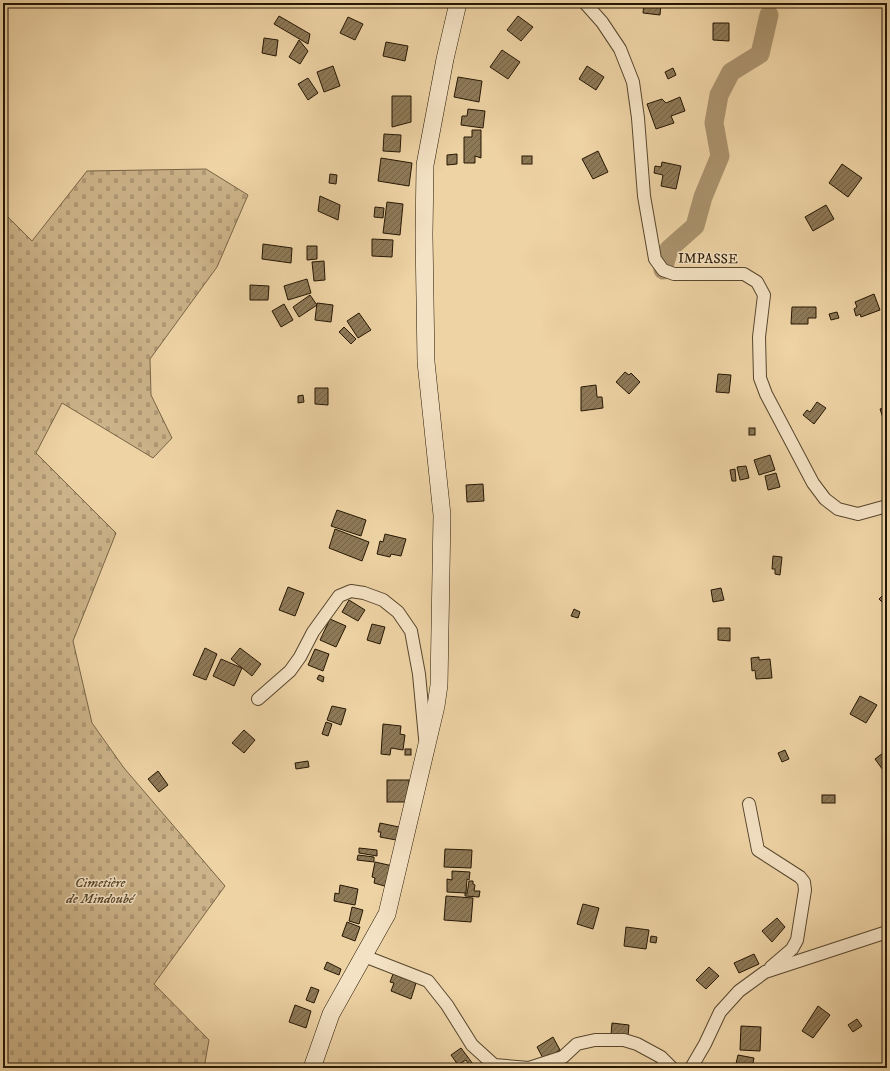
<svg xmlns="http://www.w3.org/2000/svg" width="890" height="1071" font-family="'IM FELL DW Pica',serif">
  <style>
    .cemetery { fill: url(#cemetery-stones); stroke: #786546 }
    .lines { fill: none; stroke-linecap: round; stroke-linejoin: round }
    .river { stroke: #aa936e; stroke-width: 19 }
    .building { fill: url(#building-hatch); stroke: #251703 }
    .street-casing { stroke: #57462c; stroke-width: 14 }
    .secondary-casing { stroke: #251703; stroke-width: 18 }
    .street { stroke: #f4e2c4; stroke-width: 12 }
    .secondary { stroke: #f4e2c4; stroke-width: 17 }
    .labels { text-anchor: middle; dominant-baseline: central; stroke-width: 3; stroke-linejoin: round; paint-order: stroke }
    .street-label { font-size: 14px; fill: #251703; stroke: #f4e2c4 }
    .park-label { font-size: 14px; font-style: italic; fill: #57462b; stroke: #f4e2c4 }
  </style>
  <defs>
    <pattern id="cemetery-stones" width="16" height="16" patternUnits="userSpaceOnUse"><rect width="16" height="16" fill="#ccb389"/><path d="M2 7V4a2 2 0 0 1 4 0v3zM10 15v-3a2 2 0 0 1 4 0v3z" fill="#af9975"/></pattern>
    <pattern id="building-hatch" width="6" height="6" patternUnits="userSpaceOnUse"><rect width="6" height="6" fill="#8e7957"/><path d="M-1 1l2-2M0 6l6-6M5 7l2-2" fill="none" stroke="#746246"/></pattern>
  </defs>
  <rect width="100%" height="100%" fill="#eed3a5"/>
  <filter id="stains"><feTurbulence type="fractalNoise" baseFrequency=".005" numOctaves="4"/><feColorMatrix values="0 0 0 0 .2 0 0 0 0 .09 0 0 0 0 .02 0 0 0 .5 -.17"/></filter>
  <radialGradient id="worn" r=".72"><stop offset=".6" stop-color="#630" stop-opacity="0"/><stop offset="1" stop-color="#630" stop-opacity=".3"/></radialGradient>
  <polygon class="cemetery" points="206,169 248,195 217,267 150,359 151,395 172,438 153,458 62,403 36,453 116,533 73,641 92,723 124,768 225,886 154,984 209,1040 204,1068 3,1068 3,212 32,241 87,171"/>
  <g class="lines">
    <polyline class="river" points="663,270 669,249 695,226 703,197 720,156 714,123 719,95 731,72 760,54 769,15"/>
  </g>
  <g class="building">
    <polygon points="644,3 661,3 660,15 643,13"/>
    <polygon points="279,16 310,34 308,44 274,24"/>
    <polygon points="518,16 533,27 521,41 507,30"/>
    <polygon points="348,17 363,24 355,40 340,33"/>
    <polygon points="713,23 729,23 729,41 713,40"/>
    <polygon points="264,38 278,40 276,56 262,53"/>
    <polygon points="299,40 308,51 300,64 289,57"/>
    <polygon points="386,42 408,46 405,61 383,56"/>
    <polygon points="502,50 520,62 508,79 490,67"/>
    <polygon points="333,66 340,86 324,92 317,72"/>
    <polygon points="587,66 604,77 596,90 579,79"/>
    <polygon points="673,68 676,75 668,79 665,72"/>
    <polygon points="458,77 482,81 479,102 454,97"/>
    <polygon points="308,78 318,93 308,100 298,84"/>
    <polygon points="392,96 411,96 411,122 392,127"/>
    <polygon points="680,97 685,111 671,116 674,123 656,129 647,104 662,99 666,103"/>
    <polygon points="468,109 485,111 483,128 461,125 462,116 467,116"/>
    <polygon points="472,130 481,130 481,158 475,156 475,163 464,163 464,137 472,137"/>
    <polygon points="384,134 401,135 400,152 383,151"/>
    <polygon points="598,151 608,172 593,179 582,159"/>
    <polygon points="457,154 457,164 447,165 447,155"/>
    <rect x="522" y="156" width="10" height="8"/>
    <polygon points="381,158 412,163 409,186 378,181"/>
    <polygon points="662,162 681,166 676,189 661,186 663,175 654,173 655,166 661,167"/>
    <polygon points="842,164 862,178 848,197 829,183"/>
    <polygon points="330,174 337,175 336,184 329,183"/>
    <polygon points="320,196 340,205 338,220 318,211"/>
    <polygon points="387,202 403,204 400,235 383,233"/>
    <polygon points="826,205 834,219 813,231 805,217"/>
    <polygon points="375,207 384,208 383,218 374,217"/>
    <polygon points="372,239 393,240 392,257 372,256"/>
    <polygon points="263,244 292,248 291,263 262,259"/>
    <polygon points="307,246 317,246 317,259 307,260"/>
    <polygon points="324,261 325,280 314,281 312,262"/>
    <polygon points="307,279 311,293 288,300 284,286"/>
    <polygon points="250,285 269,286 268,300 250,300"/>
    <polygon points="874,294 880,310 861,317 860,314 856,316 854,309 857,307 855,302"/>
    <polygon points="310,295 317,305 299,317 293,307"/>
    <polygon points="317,303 333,305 331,322 315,320"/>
    <polygon points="284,304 293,320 281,327 272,311"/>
    <polygon points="792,307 816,307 816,318 808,318 808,324 791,324"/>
    <polygon points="837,312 839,318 831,320 829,314"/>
    <polygon points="359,313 371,330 358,338 347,321"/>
    <polygon points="344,327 356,339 351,344 339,332"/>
    <polygon points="625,372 629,375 631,373 640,382 629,394 616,382"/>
    <polygon points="718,374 731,375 729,393 716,392"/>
    <polygon points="596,385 597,397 602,397 603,408 581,411 581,387"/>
    <polygon points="315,388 328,388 328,405 315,404"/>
    <polygon points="303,395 304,402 298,403 298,396"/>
    <polygon points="817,402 826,408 814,424 803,415 807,410 810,412"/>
    <polygon points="887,407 887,420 884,421 880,409"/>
    <rect x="749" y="428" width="6" height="7"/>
    <polygon points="770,455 775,470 759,475 754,460"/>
    <polygon points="746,466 749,478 740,480 737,467"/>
    <polygon points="735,469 736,481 732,481 730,470"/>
    <polygon points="776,473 780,487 768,490 765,476"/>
    <polygon points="483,484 484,501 467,502 466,485"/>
    <polygon points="337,510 366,520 361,536 331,526"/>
    <polygon points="335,529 369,542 362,561 329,548"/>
    <polygon points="385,534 406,539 401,556 391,554 390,557 377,554 380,541 383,542"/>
    <polygon points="773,556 782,557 780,575 775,574 775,569 772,569"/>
    <polygon points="288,587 304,593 295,616 279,610"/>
    <polygon points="721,588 724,600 713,602 711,590"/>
    <polygon points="887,591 887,607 879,599"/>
    <polygon points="349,600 365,610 358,621 342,612"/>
    <polygon points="574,609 580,612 578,618 571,616"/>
    <polygon points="330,619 346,626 336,647 320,640"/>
    <polygon points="372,624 385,627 380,644 367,640"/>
    <polygon points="718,628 730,628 730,641 718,640"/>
    <polygon points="205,648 217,654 206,680 193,675"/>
    <polygon points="240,648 261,664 252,676 231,659"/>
    <polygon points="315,649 329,654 323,671 308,665"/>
    <polygon points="759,657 759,660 770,659 772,678 756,679 755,670 752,671 751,658"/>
    <polygon points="221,659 242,668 234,686 213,676"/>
    <polygon points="319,675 324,677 323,682 317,679"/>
    <polygon points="860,696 877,705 866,723 850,714"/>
    <polygon points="332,706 346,709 341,725 327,720"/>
    <polygon points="326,722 332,724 328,736 322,734"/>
    <polygon points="383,724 401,726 400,734 405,735 403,750 391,748 390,755 381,754"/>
    <polygon points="244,730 255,740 244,753 232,743"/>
    <rect x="405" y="749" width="6" height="6"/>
    <polygon points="785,750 789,759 782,762 778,753"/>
    <polygon points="887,750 887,766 883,770 875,759"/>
    <polygon points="308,761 309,767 296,769 295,763"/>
    <polygon points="158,771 168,785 159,792 148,779"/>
    <rect x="387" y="780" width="22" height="22"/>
    <rect x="822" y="795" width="13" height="8"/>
    <polygon points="380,823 399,827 396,840 380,837 381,832 378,832"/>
    <polygon points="359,848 377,850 377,856 359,853"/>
    <polygon points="445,849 472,850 471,868 444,867"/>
    <polygon points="358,855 374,857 374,862 357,860"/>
    <polygon points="375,862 393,866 388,887 374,883 375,878 372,877"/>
    <polygon points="452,871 470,872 469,880 467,879 466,893 447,892 447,879 452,880"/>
    <polygon points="469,881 473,881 473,884 475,885 474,891 480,891 479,897 465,896 465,893 467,894"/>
    <polygon points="340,885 358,889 355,905 334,901 335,893 339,894"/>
    <polygon points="446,896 473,898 471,922 444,920"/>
    <polygon points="583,904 599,908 593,929 577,924"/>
    <polygon points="352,907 363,910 359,924 349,921"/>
    <polygon points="777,918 785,927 772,942 762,931"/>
    <polygon points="347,922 360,927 355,941 342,936"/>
    <polygon points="626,927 649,930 646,949 624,946"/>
    <polygon points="651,936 657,937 656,943 650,942"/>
    <polygon points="754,954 759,964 739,973 734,963"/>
    <polygon points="327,962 341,969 339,975 324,969"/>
    <polygon points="709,967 719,976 706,989 696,980"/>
    <polygon points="393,974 416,983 411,999 391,991 394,983 390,982"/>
    <polygon points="311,987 319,990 314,1003 306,1000"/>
    <polygon points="295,1005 311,1011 306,1028 289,1022"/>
    <polygon points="818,1006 830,1015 813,1038 802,1031"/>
    <polygon points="857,1019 862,1026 853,1032 848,1025"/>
    <polygon points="612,1023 629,1025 628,1036 611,1035"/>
    <polygon points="741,1026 761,1027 760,1051 740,1050"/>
    <polygon points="553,1037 560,1050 544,1060 537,1047"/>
    <polygon points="461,1048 473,1064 470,1066 466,1060 458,1065 451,1055"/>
    <polygon points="738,1055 754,1058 752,1068 735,1068"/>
  </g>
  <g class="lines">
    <g class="street-casing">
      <g id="street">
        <polyline points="585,3 602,22 620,49 633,82 638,118 644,196 655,259 663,270 674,274 744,274 757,282 764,295 759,337 760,378 766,394 813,483 825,499 838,509 858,514 887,506"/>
        <polyline points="258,699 290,671 300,657 313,632 339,596 351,591 364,593 383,600 398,612 411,631 419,674 425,738"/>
        <polyline points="749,804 758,850 800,877 804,882 805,890 797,940 792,949 771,967"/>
        <polyline points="364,956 428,981 447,1005 472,1045 494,1065 529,1068 563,1057 577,1044 595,1040 624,1040 637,1044 661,1057 672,1068"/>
        <polyline points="691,1068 705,1044 720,1012 739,991 765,972 887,932"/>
      </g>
    </g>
    <g class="secondary-casing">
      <polyline id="secondary" points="312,1068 331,1014 387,914 436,706 439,685 442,515 426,362 424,235 425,165 445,59 458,3"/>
    </g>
    <use href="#street" class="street"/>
    <use href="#secondary" class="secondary"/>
  </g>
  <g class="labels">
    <g class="street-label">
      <text transform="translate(708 259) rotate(1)">IMPASSE</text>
    </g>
    <g class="park-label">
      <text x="100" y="883">Cimetière<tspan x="100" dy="16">de Mindoubé</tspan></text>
    </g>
  </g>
  <rect width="890" height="1071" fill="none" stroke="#eed3a5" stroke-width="16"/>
  <rect x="4" y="4" width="882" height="1063" fill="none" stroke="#251703" stroke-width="2"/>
  <rect x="8" y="8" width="874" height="1055" fill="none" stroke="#251703"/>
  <rect width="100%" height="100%" filter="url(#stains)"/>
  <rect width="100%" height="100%" fill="url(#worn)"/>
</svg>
